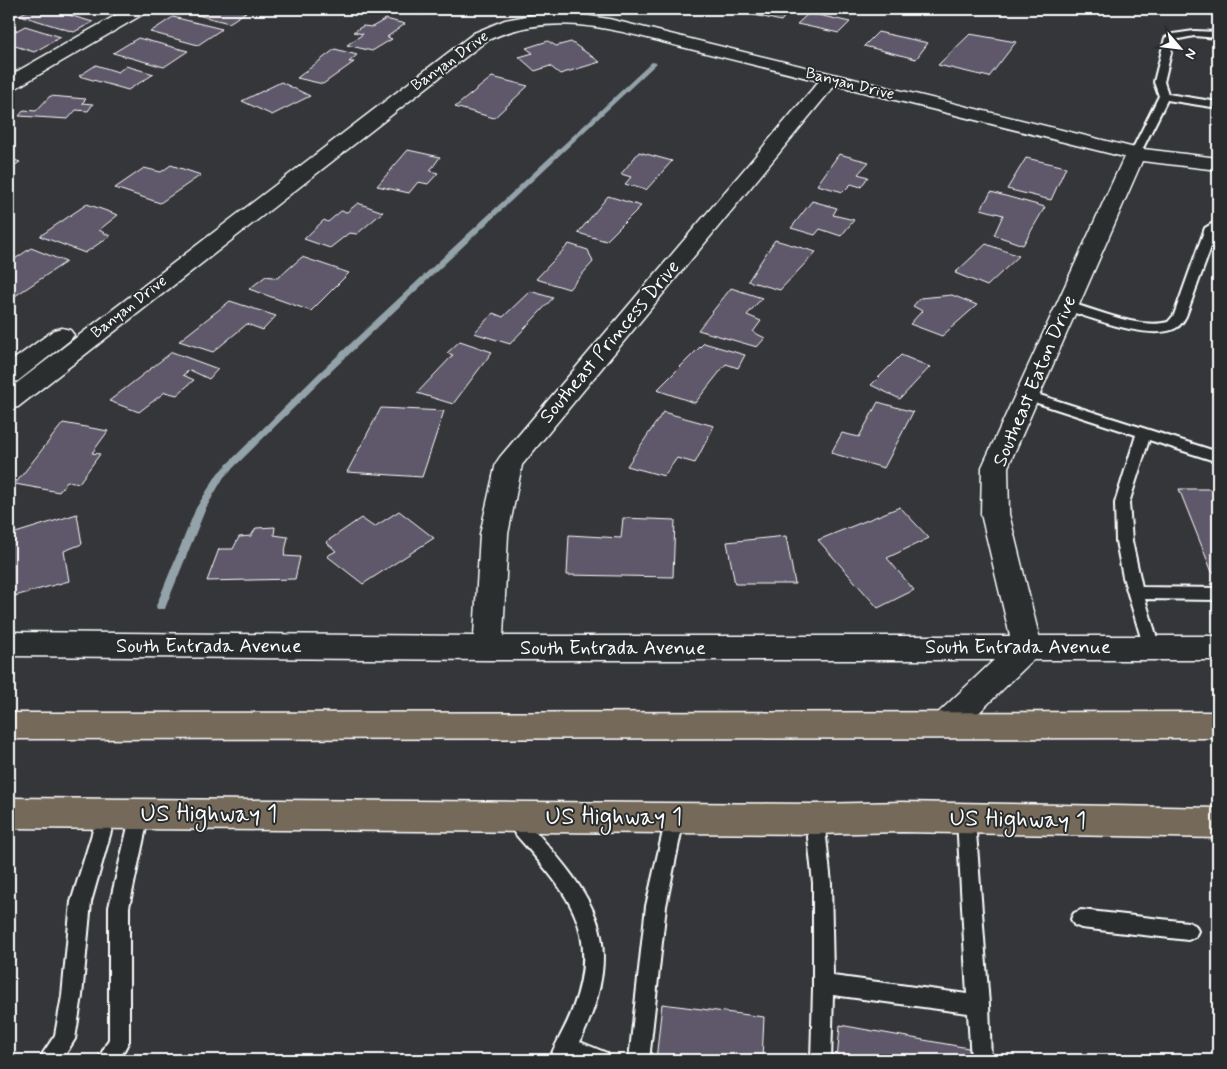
<svg xmlns="http://www.w3.org/2000/svg" width="1227" height="1069" font-family="Mynerve,sans-serif">
  <style>
    .lines { fill: none; stroke-linecap: round; stroke-linejoin: round }
    .stream { fill: #93a3a9; fill-rule: evenodd }
    .building { fill: #5f596b; stroke: #fff }
    .service-casing { stroke: #fff; stroke-width: 4 }
    .minor-casing { stroke: #fff; stroke-width: 3 }
    .primary-casing { stroke: #fff; stroke-width: 3 }
    .service { fill: #2a2d2e; fill-rule: evenodd }
    .minor { fill: #2a2d2e; fill-rule: evenodd }
    .primary { fill: #746a5a; fill-rule: evenodd }
    .labels { text-anchor: middle; dominant-baseline: central; stroke-width: 4; stroke-linejoin: round; paint-order: stroke }
    .far-street-label { font-size: 16px; fill: #fff; stroke: #2a2d2e }
    .street-label { font-size: 20px; fill: #fff; stroke: #2a2d2e }
    .near-street-label { font-size: 24px; fill: #fff; stroke: #2a2d2e }
  </style>
  <rect width="100%" height="100%" fill="#35363a"/>
  <filter id="ink" filterUnits="userSpaceOnUse"><feTurbulence type="fractalNoise" baseFrequency=".02" numOctaves="2"/><feDisplacementMap in="SourceGraphic" scale="10" xChannelSelector="R" yChannelSelector="G"/><feConvolveMatrix kernelMatrix="1 2 1 2 8 2 1 2 1" color-interpolation-filters="sRGB"/></filter>
  <g filter="url(#ink)">
    <g class="lines">
      <polygon class="stream" points="652,62 657,63 325,377 224,477 206,508 166,606 165,609 157,609 156,606 196,508 218,473 319,373"/>
    </g>
    <g class="building">
      <polygon points="31,9 48,9 93,22 74,32 19,15"/>
      <polygon points="76,9 111,9 100,15"/>
      <polygon points="190,9 247,9 242,11 246,12 229,23 185,12"/>
      <polygon points="404,9 435,9 420,15"/>
      <polygon points="728,9 791,9 781,21"/>
      <polygon points="809,13 850,22 839,33 797,24"/>
      <polygon points="173,17 222,29 198,45 150,32"/>
      <polygon points="386,19 405,24 387,37 392,39 372,51 347,45 363,34 353,32 363,26 372,27"/>
      <polygon points="25,26 61,37 34,52 9,44 9,29 16,31"/>
      <polygon points="878,32 928,43 916,59 864,46"/>
      <polygon points="970,34 1016,42 989,77 938,65"/>
      <polygon points="138,38 188,51 164,67 113,53"/>
      <polygon points="548,41 556,46 571,42 600,62 560,74 550,66 535,71 519,57 533,53 526,48"/>
      <polygon points="335,49 357,55 349,62 354,62 323,84 297,78"/>
      <polygon points="96,65 118,72 126,66 154,74 128,90 79,76"/>
      <polygon points="492,77 528,86 494,118 455,107"/>
      <polygon points="281,82 310,96 272,115 242,101"/>
      <polygon points="50,96 86,99 82,103 93,104 88,111 76,110 68,119 19,116 24,110 36,111"/>
      <polygon points="408,150 440,157 430,171 438,173 428,184 418,182 409,193 377,186"/>
      <polygon points="639,152 672,161 646,190 625,184 631,177 621,174"/>
      <polygon points="839,154 869,162 858,174 868,177 861,187 851,184 843,192 817,185"/>
      <polygon points="9,158 20,162 9,169"/>
      <polygon points="1026,158 1066,167 1051,200 1007,189"/>
      <polygon points="171,165 201,175 160,203 115,188 144,168 161,172"/>
      <polygon points="991,192 1045,207 1023,245 994,235 1003,215 981,209"/>
      <polygon points="608,196 641,206 606,241 578,233"/>
      <polygon points="812,201 837,208 833,215 854,220 841,236 820,229 815,235 791,228"/>
      <polygon points="358,203 383,212 357,234 349,233 330,248 304,239 324,220 328,222 341,211 347,212"/>
      <polygon points="87,204 118,215 99,230 110,236 85,253 40,236"/>
      <polygon points="775,240 816,252 780,290 748,281"/>
      <polygon points="569,244 588,250 593,262 569,289 536,279"/>
      <polygon points="986,244 1019,256 987,286 955,273"/>
      <polygon points="31,248 66,262 9,300 9,263"/>
      <polygon points="302,257 349,273 311,311 249,289 266,276 278,278"/>
      <polygon points="731,288 762,298 747,315 761,321 753,332 765,338 757,347 698,330"/>
      <polygon points="530,291 553,298 510,344 474,333 493,313 503,317"/>
      <polygon points="952,295 977,305 942,336 910,324 922,311 913,306 920,298"/>
      <polygon points="230,301 276,316 263,330 247,324 213,352 179,341"/>
      <polygon points="460,341 492,352 453,404 417,393 453,355 447,353"/>
      <polygon points="704,343 745,355 738,368 726,364 695,403 657,390"/>
      <polygon points="172,352 218,369 209,379 190,370 183,375 194,380 177,395 165,392 139,412 109,401"/>
      <polygon points="901,355 930,367 900,399 871,385"/>
      <polygon points="878,402 913,412 884,468 831,453 842,433 859,437"/>
      <polygon points="381,408 444,411 422,477 347,472"/>
      <polygon points="663,412 714,426 695,463 677,458 664,476 627,466"/>
      <polygon points="63,423 108,431 92,453 100,454 79,483 67,481 59,492 15,484"/>
      <polygon points="1179,489 1218,489 1218,572 1212,572"/>
      <polygon points="900,507 929,538 887,558 914,590 878,608 818,540"/>
      <polygon points="399,511 434,538 363,584 327,556 336,551 326,542 361,518 374,527"/>
      <polygon points="77,514 82,544 64,551 69,581 11,597 9,584 9,535"/>
      <polygon points="623,518 675,520 673,577 567,575 569,535 621,538"/>
      <polygon points="275,527 274,535 288,537 284,556 300,557 295,579 207,581 219,549 233,549 239,537 251,536 256,528"/>
      <polygon points="786,536 795,584 735,584 727,542"/>
      <polygon points="662,1004 764,1017 762,1060 656,1060"/>
      <polygon points="840,1025 974,1049 974,1060 837,1060"/>
    </g>
    <g class="lines">
      <g class="service-casing">
        <g id="service">
          <polygon points="1194,31 1218,32 1218,38 1194,36 1174,40 1164,82 1168,94 1218,102 1218,108 1167,100 1140,154 1135,157 1131,156 1130,154 1159,96 1154,82 1165,38 1173,34"/>
          <path d="M1218 220V228L1186 316C1184 320 1180 326 1176 328 1150 342 1089 317 1063 309L1061 306 1067 302C1095 309 1139 330 1168 322L1174 315 1205 228Z"/>
          <polygon points="1027,391 1218,452 1218,462 1149,440 1129,503 1132,541 1142,587 1218,588 1218,600 1145,599 1160,648 1158,653 1152,654 1146,653 1144,648 1123,577 1116,541 1115,503 1136,435 1022,398 1020,395 1022,392"/>
          <polygon points="107,806 113,808 116,814 91,902 82,996 75,1039 62,1060 40,1060 43,1053 55,1035 62,996 71,902 98,814 101,808"/>
          <polygon points="140,806 146,808 149,814 129,907 129,1041 119,1060 98,1060 109,1039 109,907 131,814 134,808"/>
          <path d="M512 809 518 811C589 893 632 931 580 1042L607 1053 610 1060H549C556 1042 567 1026 573 1008 605 921 557 884 506 823L503 817 506 811Z"/>
          <polygon points="675,810 681,812 684,818 666,906 649,1060 629,1060 646,906 666,818 669,812"/>
          <polygon points="815,811 821,813 824,819 831,883 833,976 967,994 957,819 960,813 966,811 972,813 975,819 989,1005 991,1060 971,1060 968,1013 833,995 831,1060 811,1060 813,989 813,883 806,819 809,813"/>
          <polygon points="1081,910 1188,922 1195,925 1198,931 1195,937 1188,940 1081,928 1074,925 1071,919 1074,913"/>
        </g>
      </g>
      <g class="minor-casing">
        <g id="minor">
          <polygon points="127,9 147,9 145,13 16,88 9,89 9,76"/>
          <path d="M543 13 576 14 609 19 1135 148 1218 158V170L1142 161 1008 467 1009 514 1039 636H1218V660H1033L958 733 947 737 936 733 931 724 936 715 994 660H488L9 656V632L474 636 480 534 496 463 500 457 819 81C775 70 730 59 686 48 618 31 554 8 486 41L18 407 9 409V389L474 33 505 20ZM835 85 1124 157 982 467 981 514 1010 636H503L508 534 522 465Z"/>
          <polygon points="62,328 70,330 74,335 70,340 18,381 9,383 9,363 54,330"/>
        </g>
      </g>
      <g class="primary-casing">
        <g id="primary">
          <polygon points="1218,712 1218,738 9,739 9,713"/>
          <polygon points="9,798 815,804 902,802 1218,808 1218,838 902,832 815,834 9,828"/>
        </g>
      </g>
      <use href="#service" class="service"/>
      <use href="#minor" class="minor"/>
      <use href="#primary" class="primary"/>
    </g>
  </g>
  <g class="labels">
    <g class="far-street-label">
      <text transform="translate(450 61) rotate(-36)">Banyan Drive</text>
      <text transform="translate(850 84) rotate(14)">Banyan Drive</text>
      <text transform="translate(129 307) rotate(-38)">Banyan Drive</text>
    </g>
    <g class="street-label">
      <text transform="translate(610 342) rotate(-50)">Southeast Princess Drive</text>
      <text transform="translate(1035 381) rotate(-67)">Southeast Eaton Drive</text>
      <text x="209" y="646">South Entrada Avenue</text>
      <text x="1018" y="647">South Entrada Avenue</text>
      <text x="613" y="648">South Entrada Avenue</text>
    </g>
    <g class="near-street-label">
      <text x="209" y="814">US Highway 1</text>
      <text x="614" y="817">US Highway 1</text>
      <text transform="translate(1018 820) rotate(1)">US Highway 1</text>
    </g>
  </g>
  <rect width="1227" height="1069" fill="none" stroke="#2a2d2e" stroke-width="30"/>
  <rect x="15" y="15" width="1197" height="1039" fill="none" stroke="#fff" stroke-width="2" filter="url(#ink)"/>
  <g transform="translate(1180 48) rotate(118)" stroke="#2a2d2e" stroke-width="4" paint-order="stroke">
  <path d="M0-4L9 19L0 12L-9 19Z" fill="#ffffff"/>
  <text y="-8" font-size="14" font-weight="bold" text-anchor="middle" fill="#ffffff">N</text>
  </g>
</svg>
